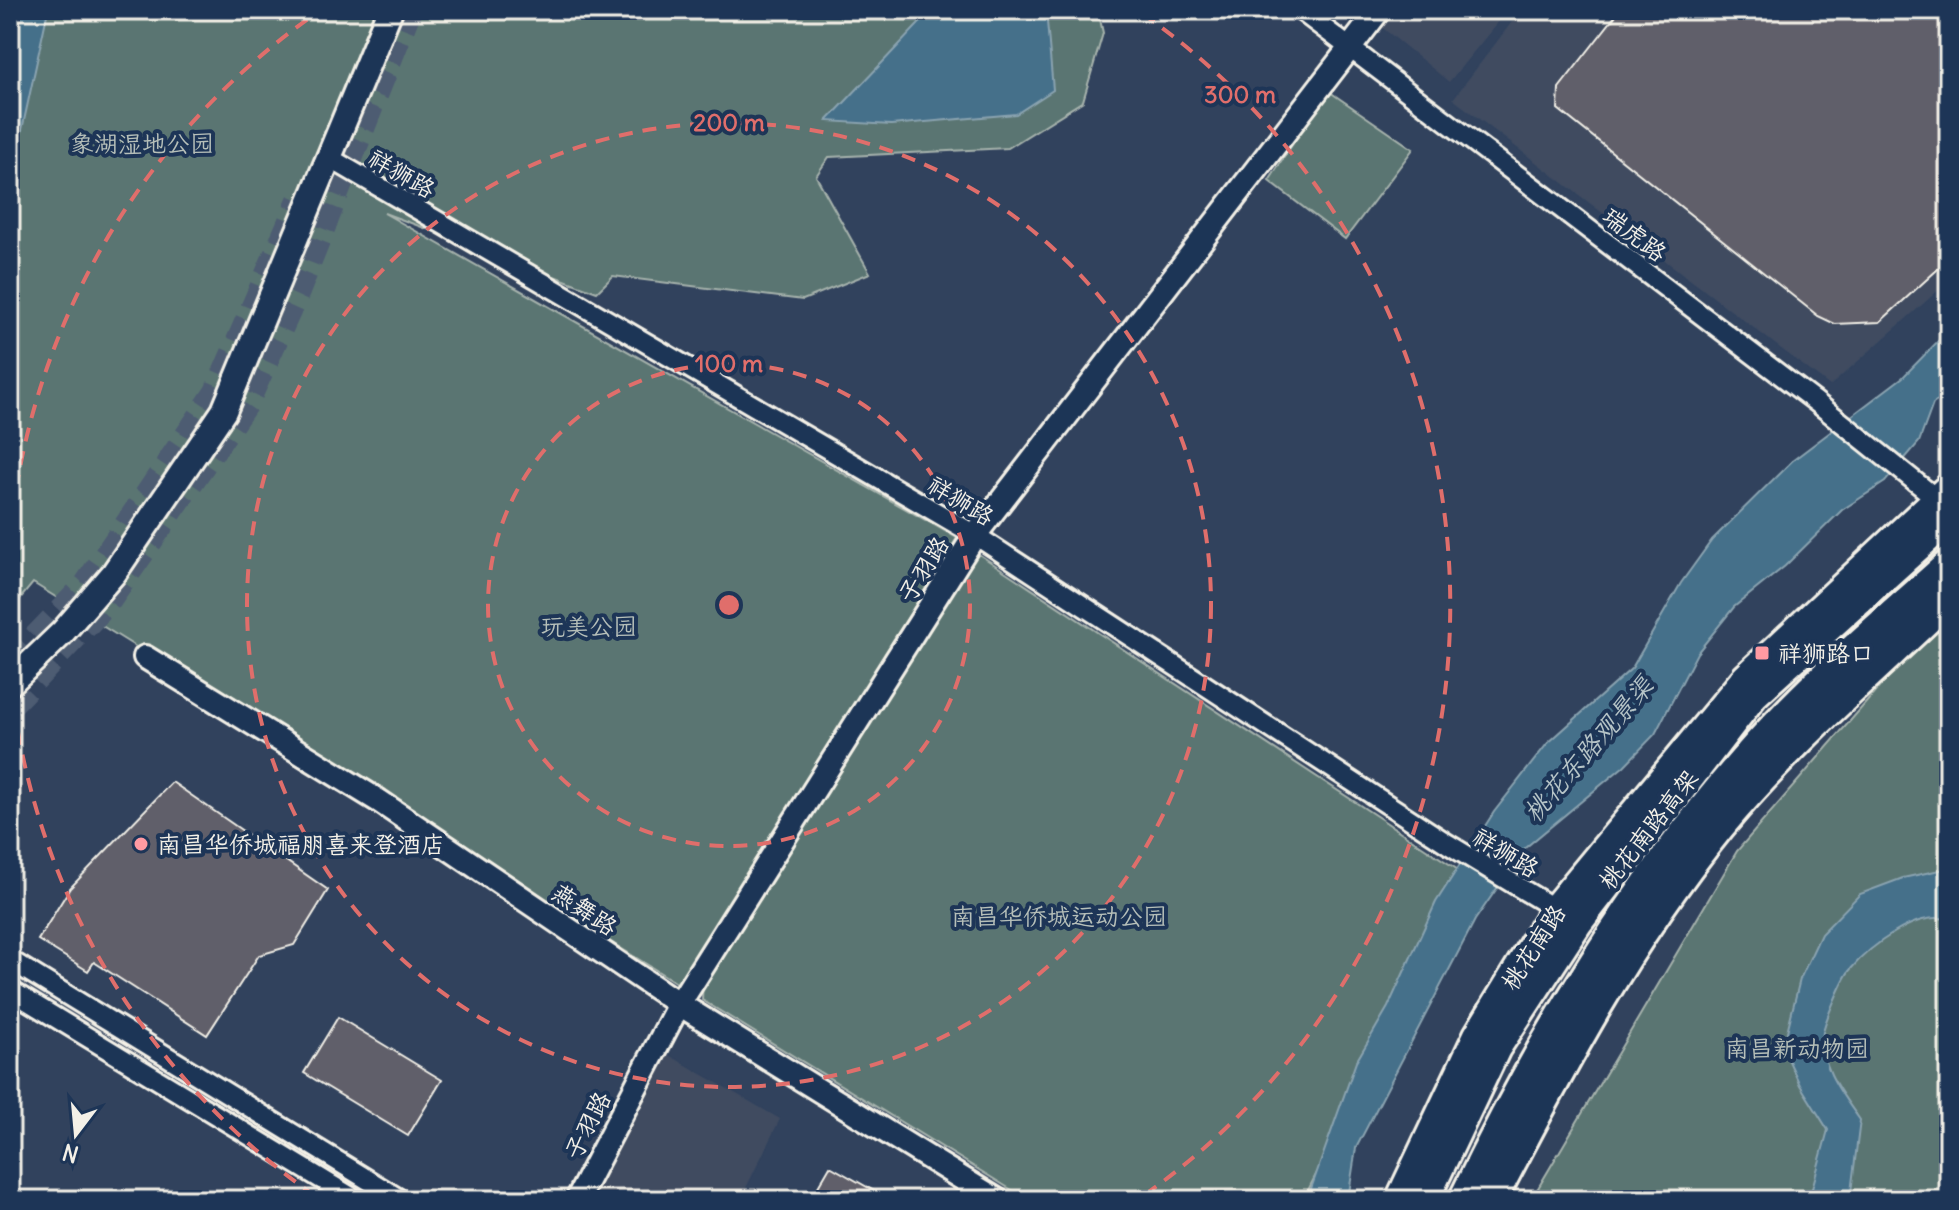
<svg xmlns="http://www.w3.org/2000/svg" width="1959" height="1210" font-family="Delius,'LXGW WenKai TC',sans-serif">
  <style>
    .built { fill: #3f4b61 }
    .green { fill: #5a7572; stroke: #a7b3ad; stroke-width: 2 }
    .water { fill: #446f8a; stroke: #8aa3b0; stroke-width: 2 }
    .building { fill: #605f6b; stroke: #f4f1e8; stroke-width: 2 }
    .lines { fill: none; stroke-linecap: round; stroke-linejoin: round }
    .secondary-tunnel { stroke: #4e5c72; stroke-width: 24; stroke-dasharray: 24 12; stroke-linecap: butt }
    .minor-casing { stroke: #f4f1e8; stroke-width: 24 }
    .tertiary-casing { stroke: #f4f1e8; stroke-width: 28 }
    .secondary-casing { stroke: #f4f1e8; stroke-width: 30 }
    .primary-casing { stroke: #f4f1e8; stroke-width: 34 }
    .trunk-casing { stroke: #f4f1e8; stroke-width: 36 }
    .minor { stroke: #1d3557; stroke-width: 18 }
    .tertiary { stroke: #1d3557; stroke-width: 22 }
    .secondary { stroke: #1d3557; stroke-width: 24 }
    .primary { stroke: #1d3557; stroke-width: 28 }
    .trunk { stroke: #1d3557; stroke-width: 30 }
    .ring { fill: none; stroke: #e06e6b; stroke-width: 4; stroke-dasharray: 14 10 }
    .poi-dot { fill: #ff9aa2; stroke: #1d3557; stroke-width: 3 }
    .labels { text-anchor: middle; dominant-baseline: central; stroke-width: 8; stroke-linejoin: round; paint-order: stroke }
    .park-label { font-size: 24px; fill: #b6bfb9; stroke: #1d3557 }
    .street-label { font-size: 24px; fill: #f4f1e8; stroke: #1d3557 }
    .poi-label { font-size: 24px; fill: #f4f1e8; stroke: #1d3557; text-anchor: start }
    .water-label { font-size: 26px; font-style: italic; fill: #b6c4c7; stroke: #1d3557 }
    .centre { fill: #e06e6b; stroke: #1d3557; stroke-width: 4 }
    .ring-label { font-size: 24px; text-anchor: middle; font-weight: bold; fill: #e06e6b; stroke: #1d3557; stroke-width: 8; stroke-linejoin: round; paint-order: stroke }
  </style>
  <rect width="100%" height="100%" fill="#31425d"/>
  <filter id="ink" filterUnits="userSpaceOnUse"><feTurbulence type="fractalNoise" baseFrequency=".0125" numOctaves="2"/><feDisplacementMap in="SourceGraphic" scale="16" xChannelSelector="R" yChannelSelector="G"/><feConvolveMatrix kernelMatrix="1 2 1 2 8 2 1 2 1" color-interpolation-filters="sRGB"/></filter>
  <g filter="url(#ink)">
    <g class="built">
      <polygon points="1392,10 1508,10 1449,82 1379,25"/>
      <polygon points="1521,10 1949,10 1949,281 1830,386 1453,99"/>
      <polygon points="667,1054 780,1119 740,1200 592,1200"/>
    </g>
    <g class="green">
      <polygon points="10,10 1098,10 1103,33 1083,101 1008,148 829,157 816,176 870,273 803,300 613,276 597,292 384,213 957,538 680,985 33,583 10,611"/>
      <polygon points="1327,90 1413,149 1345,239 1269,181"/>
      <polygon points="977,553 1469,877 1303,1200 1028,1200 702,1000 703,978"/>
      <polygon points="1949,620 1949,1200 1531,1200 1737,851 1890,675"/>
    </g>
    <g class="water">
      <polygon points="10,10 48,10 17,153 10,154"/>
      <polygon points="932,10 1046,10 1053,90 1016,114 891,125 827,121"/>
      <polygon points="1949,330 1949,392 1933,404 1919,442 1885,482 1842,510 1785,566 1734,607 1697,653 1655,734 1624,766 1525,848 1475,920 1356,1148 1349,1193 1351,1200 1307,1200 1356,1062 1388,1007 1436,902 1494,812 1547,744 1632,668 1681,583 1712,540 1792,461 1903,377"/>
      <path d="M1949 868V920C1918 909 1869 947 1850 970 1843 978 1825 1021 1823 1032 1819 1066 1842 1094 1860 1120L1850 1200H1809L1828 1130 1800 1085 1783 1048 1800 979 1821 934 1860 894 1903 878Z"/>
    </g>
    <g class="building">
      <polygon points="1620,10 1949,10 1949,259 1880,322 1835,324 1818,316 1558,109 1559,88"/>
      <polygon points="172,782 328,890 294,945 259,955 207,1035 94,962 88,971 38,940 70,888"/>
      <polygon points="338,1017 442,1080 408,1136 304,1073"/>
      <polygon points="830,1166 890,1200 830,1200 815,1192"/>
    </g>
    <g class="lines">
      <g class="secondary-tunnel">
        <polyline points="10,663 86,584 216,392 299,200"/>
        <polyline points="10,706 108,603 248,401 298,292 410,10"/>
      </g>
      <g class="minor-casing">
        <g id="minor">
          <polyline points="1300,10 1816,402 1937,499"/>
          <polyline points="328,157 975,535 1448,844 1555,909"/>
          <polyline points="10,960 401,1200"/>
          <polyline points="10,990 356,1200"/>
        </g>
      </g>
      <g class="tertiary-casing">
        <g id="tertiary">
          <polyline points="145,657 379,801 679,1004 997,1200"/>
          <polyline points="577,1200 679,1004 975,535 1379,10"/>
        </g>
      </g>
      <g class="secondary-casing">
        <polyline id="secondary" points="10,683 62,633 114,573 224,411 390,10"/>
      </g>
      <g class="primary-casing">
        <g id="primary">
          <polyline points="1400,1200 1478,1035 1555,909 1746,678 1949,488"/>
          <path d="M1492 1200C1559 1071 1628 940 1720 827 1788 744 1872 673 1949 599"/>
        </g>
      </g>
      <g class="trunk-casing">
        <g id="trunk">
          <polyline points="1423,1200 1495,1048 1577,922 1753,694 1949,517"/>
          <path d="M1464 1200C1543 1036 1637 880 1759 744 1817 679 1885 623 1949 565"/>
        </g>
      </g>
      <use href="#minor" class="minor"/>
      <use href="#tertiary" class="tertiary"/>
      <use href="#secondary" class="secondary"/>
      <use href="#primary" class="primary"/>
      <use href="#trunk" class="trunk"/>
    </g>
  </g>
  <g class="ring">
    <circle cx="729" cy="605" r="241"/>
    <circle cx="729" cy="605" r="482"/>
    <path d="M315 1196A722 722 0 0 1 10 674M10 536A722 722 0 0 1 315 14M1143 14A722 722 0 0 1 1143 1196"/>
  </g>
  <g class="poi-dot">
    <rect x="1754" y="645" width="16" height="16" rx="4"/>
    <circle cx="141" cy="844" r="8"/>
  </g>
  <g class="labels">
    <g class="park-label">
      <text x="142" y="143">象湖湿地公园</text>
      <text x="589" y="626">玩美公园</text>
      <text x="1059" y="916">南昌华侨城运动公园</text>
      <text x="1797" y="1048">南昌新动物园</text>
    </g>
    <g class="street-label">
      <text transform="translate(402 173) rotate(30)">祥狮路</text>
      <text transform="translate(1635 234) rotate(37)">瑞虎路</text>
      <text transform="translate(961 500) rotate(31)">祥狮路</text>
      <text transform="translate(923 569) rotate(-58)">子羽路</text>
      <text transform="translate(1648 829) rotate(-52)">桃花南路高架</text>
      <text transform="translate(1506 852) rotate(31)">祥狮路</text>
      <text transform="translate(585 909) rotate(34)">燕舞路</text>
      <text transform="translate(1533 947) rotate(-57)">桃花南路</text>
      <text transform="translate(587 1125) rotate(-63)">子羽路</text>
    </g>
    <g class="poi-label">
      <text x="1778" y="653">祥狮路口</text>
      <text x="157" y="844">南昌华侨城福朋喜来登酒店</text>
    </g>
    <g class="water-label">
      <text transform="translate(1588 749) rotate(-49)">桃花东路观景渠</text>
    </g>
  </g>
  <circle cx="729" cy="605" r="12" class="centre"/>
  <g class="ring-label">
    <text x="1240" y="103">300 m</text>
    <text x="729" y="131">200 m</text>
    <text x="729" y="372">100 m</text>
  </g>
  <rect width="1959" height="1210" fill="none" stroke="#1d3557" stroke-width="40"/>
  <rect x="20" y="20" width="1919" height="1170" fill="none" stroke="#f4f1e8" stroke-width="3" filter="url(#ink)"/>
  <g transform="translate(76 1134) rotate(196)" stroke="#1d3557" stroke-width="6" paint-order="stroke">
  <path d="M0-6L14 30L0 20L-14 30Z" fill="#f4f1e8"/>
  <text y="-12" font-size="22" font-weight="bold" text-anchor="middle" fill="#f4f1e8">N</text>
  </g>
</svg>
